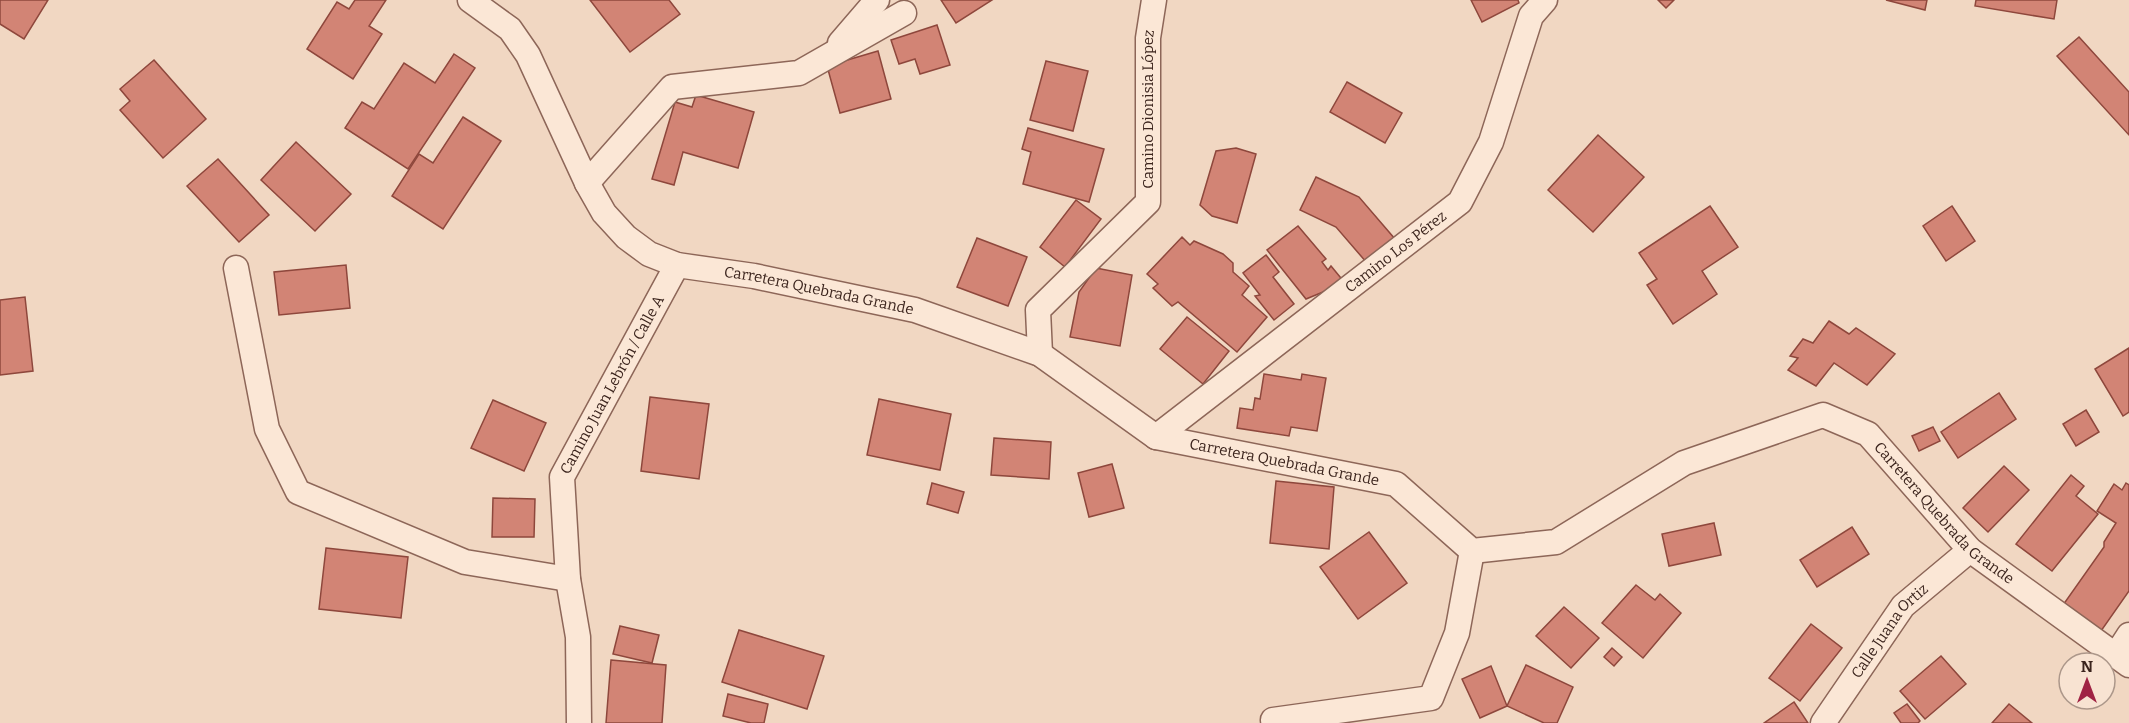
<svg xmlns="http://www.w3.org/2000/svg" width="2129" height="723" font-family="Bitter,serif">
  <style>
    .building { fill: #d28475; stroke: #8e473c; stroke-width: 1.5 }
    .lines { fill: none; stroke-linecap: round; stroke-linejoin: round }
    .street-casing { stroke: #8d6658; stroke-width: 27 }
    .street { stroke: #fbe7d6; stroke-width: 24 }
    .labels { text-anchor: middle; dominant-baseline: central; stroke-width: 4.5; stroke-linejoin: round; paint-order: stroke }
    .street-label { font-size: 15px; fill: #3b241d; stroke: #f8e3d2 }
  </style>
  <rect width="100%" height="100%" fill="#f1d7c2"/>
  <g class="building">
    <polygon points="0,0 48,0 24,39 0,24"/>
    <polygon points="355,0 386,0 369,26 382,34 353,79 307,49 337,2 349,9"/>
    <polygon points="590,0 669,0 680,14 630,52"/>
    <polygon points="941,0 992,0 956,23"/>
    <polygon points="1471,0 1518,0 1519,3 1482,22"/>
    <polygon points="1658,0 1674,0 1666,8"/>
    <polygon points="1886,0 1927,0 1925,10"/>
    <polygon points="1976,0 2057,0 2054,19 1975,6"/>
    <polygon points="937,25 950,65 920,74 915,59 899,64 891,40"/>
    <polygon points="2079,37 2129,92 2129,135 2057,56"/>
    <polygon points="878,51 891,99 840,113 827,66"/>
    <polygon points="454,54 475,68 408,169 345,128 362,102 374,109 404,63 435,83"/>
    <polygon points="154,60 206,119 163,158 120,110 130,101 120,89"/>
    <polygon points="1046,61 1088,71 1073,131 1030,120"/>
    <polygon points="1347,82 1402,113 1385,143 1330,112"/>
    <polygon points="696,95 754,112 738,168 683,152 674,185 652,179 675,102 692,107"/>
    <polygon points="463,117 501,141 443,229 392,196 419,154 433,163"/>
    <polygon points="1028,128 1104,149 1089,202 1023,184 1031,152 1022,149"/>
    <polygon points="1598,135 1644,177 1593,232 1548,190"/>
    <polygon points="296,142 351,194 315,231 261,180"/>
    <polygon points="1236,148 1256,154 1237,223 1212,216 1200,205 1216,151"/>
    <polygon points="218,159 269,215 239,242 187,186"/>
    <polygon points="1316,177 1359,197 1395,239 1367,263 1336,227 1300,210"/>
    <polygon points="1076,200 1101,219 1065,267 1040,247"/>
    <polygon points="1710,206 1738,247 1702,271 1717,294 1673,324 1647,285 1657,279 1639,253"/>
    <polygon points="1952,206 1975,241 1946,261 1923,226"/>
    <polygon points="1298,226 1326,259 1322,262 1328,270 1331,266 1345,283 1306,299 1267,250"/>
    <polygon points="1182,237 1190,245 1194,241 1223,254 1233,263 1233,272 1249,286 1242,295 1267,317 1237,352 1178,302 1172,306 1153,288 1158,284 1147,274"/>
    <polygon points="977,238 1027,257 1008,306 957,287"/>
    <polygon points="1266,255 1279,272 1273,277 1294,304 1274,320 1255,296 1260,295 1243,273"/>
    <polygon points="346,265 350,308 279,315 274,272"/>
    <polygon points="1096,268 1132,275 1120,346 1070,337 1079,292"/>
    <polygon points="25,297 33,371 0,375 0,300"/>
    <polygon points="1187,317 1229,351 1203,384 1160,349"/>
    <polygon points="1829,321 1849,334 1856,328 1895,354 1867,385 1834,363 1816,386 1788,370 1798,358 1790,356 1803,339 1813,343"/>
    <polygon points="2129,348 2129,412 2123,416 2095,369"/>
    <polygon points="1264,374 1301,380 1302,374 1326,378 1317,431 1291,427 1289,436 1237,428 1240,408 1253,410 1255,398 1260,399"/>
    <polygon points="1999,393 2016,419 1958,458 1941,432"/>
    <polygon points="650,397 709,404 699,479 641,471"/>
    <polygon points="879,399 951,414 940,470 867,455"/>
    <polygon points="493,400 546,423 524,471 471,448"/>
    <polygon points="2086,410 2099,432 2076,446 2063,424"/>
    <polygon points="1933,427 1940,441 1919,451 1912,436"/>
    <polygon points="994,438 1051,442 1049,479 991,475"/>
    <polygon points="1112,464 1124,508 1089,517 1078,473"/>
    <polygon points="2004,466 2029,490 1988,532 1963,508"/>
    <polygon points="2071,475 2084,486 2076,496 2098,514 2052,571 2016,544"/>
    <polygon points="1276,481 1334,487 1329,549 1270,543"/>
    <polygon points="932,483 964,492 958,513 927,504"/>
    <polygon points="2126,483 2129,485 2129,591 2101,631 2063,605 2104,547 2104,542 2116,523 2097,511 2114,484 2122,490"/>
    <polygon points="493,498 535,499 534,537 492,537"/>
    <polygon points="1714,523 1721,555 1669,566 1662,534"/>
    <polygon points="1852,527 1869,554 1817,587 1800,560"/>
    <polygon points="1369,532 1407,583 1358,619 1320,567"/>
    <polygon points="326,548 408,557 401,618 319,609"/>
    <polygon points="1636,585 1655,600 1660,594 1681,613 1643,658 1602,623"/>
    <polygon points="1564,607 1599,638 1571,668 1536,636"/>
    <polygon points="1811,624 1842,648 1800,701 1769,678"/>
    <polygon points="620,626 659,635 652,663 613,654"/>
    <polygon points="739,630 824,656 807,709 722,682"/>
    <polygon points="1612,648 1622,657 1614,666 1604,657"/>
    <polygon points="1941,656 1966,684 1925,719 1900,691"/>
    <polygon points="611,660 666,665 662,723 606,723"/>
    <polygon points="1526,665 1573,687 1557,723 1544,723 1507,706"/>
    <polygon points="1491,666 1507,706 1480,718 1462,679"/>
    <polygon points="728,694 768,704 764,723 751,723 723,716"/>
    <polygon points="1794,702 1808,723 1764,723"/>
    <polygon points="1907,704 1920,721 1918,723 1901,723 1894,713"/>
    <polygon points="2009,704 2032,723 1992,723"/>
  </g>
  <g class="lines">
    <g class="street-casing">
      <g id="street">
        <path id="s1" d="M470 0 510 29 528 55 587 183 604 213 626 237 649 254 677 265 754 276 915 310 1040 354 1156 437 1396 484 1472 551 1556 542 1684 463 1823 415 1868 434 1970 550 2129 665"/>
        <polyline points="840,43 877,0"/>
        <polyline points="587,183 672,87 799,73 904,13"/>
        <polyline points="236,268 267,429 298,492 465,562 568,579"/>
        <path id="s2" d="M1040 354 1038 310 1148 202V38L1154 0"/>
        <path id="s3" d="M1156 437 1460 202 1491 142 1531 16 1545 0"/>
        <polyline points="2116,655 2129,635"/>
        <polyline points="1273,720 1431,698 1457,633 1472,551"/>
        <path id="s4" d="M579 723 578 637 568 579 562 477 677 265"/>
        <path id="s5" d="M1823 723 1903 606 1970 550"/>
      </g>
    </g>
    <use href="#street" class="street"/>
  </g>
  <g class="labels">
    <g class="street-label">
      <text stroke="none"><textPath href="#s2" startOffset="291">Camino Dionisia López</textPath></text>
      <text stroke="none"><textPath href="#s3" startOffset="303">Camino Los Pérez</textPath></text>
      <text stroke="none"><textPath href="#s1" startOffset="492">Carretera Quebrada Grande</textPath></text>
      <text stroke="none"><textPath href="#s4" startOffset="352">Camino Juan Lebrón / Calle A</textPath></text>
      <text stroke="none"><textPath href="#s1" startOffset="996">Carretera Quebrada Grande</textPath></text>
      <text stroke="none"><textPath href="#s1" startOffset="1752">Carretera Quebrada Grande</textPath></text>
      <text stroke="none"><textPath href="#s5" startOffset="114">Calle Juana Ortiz</textPath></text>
    </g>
  </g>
  <g transform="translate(2087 681)"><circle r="28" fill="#f8e3d2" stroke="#ac978a" stroke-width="1.5"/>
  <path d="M0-4.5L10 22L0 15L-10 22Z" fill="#a02344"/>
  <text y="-9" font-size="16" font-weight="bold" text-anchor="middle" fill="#3b241d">N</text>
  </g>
</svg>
